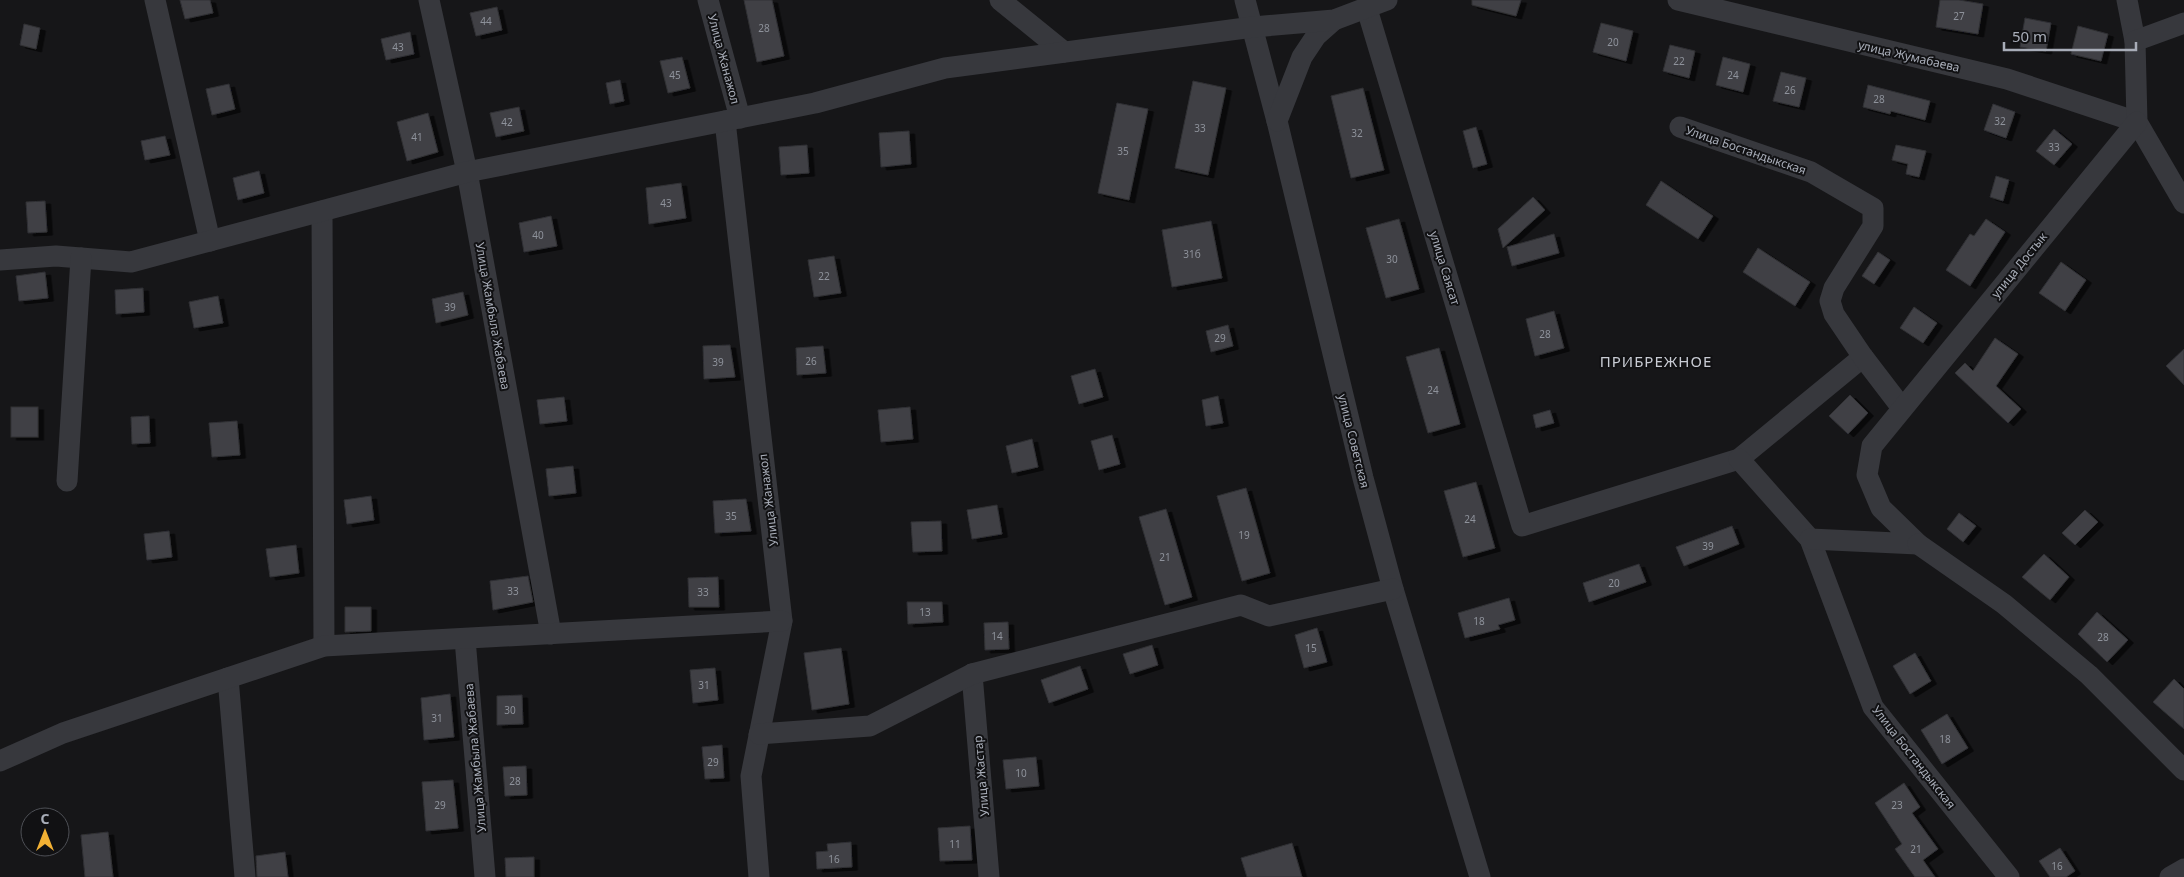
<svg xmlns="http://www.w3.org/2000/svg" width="2184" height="877" font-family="'Noto Sans',sans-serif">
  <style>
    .building { fill: #404145; stroke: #303034; filter: url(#shadow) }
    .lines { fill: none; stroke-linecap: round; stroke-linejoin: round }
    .street { stroke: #37383d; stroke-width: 21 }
    .labels { text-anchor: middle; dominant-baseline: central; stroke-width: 4; stroke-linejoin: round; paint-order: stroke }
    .number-label { font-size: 10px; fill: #8e929b }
    .street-label { font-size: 12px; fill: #a8adb8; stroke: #111113 }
    .quarter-label { font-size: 15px; letter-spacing: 1px; fill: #c9ccd4; stroke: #111113 }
  </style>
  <defs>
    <filter id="shadow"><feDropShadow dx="5.5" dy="3" stdDeviation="0" flood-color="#0009"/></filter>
  </defs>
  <rect width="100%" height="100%" fill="#161618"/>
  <g class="building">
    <polygon points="180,0 210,0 213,13 185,19"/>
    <polygon points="744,0 772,0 784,56 757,62"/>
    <polygon points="1472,0 1521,0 1516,16 1472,5"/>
    <polygon points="1940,0 1959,0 1983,4 1978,34 1936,27"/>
    <polygon points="497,7 502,30 476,36 470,13"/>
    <polygon points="2025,18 2051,23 2046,51 2020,47"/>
    <polygon points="1601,23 1633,31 1626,61 1593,52"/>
    <polygon points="24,24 40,28 36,49 20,45"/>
    <polygon points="2078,26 2108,34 2101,61 2071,54"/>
    <polygon points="410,32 414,54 386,60 381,39"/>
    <polygon points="1670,45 1695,51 1689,78 1663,71"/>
    <polygon points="682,57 690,88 668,93 660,61"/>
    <polygon points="1723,57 1750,64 1743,92 1716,85"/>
    <polygon points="1781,72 1806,78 1799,107 1773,101"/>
    <polygon points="620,80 624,101 610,104 606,83"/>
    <polygon points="1193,81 1226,88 1208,175 1175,168"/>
    <polygon points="229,84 235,109 212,115 206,89"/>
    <polygon points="1868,85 1930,101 1925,120 1891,111 1890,114 1863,107"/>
    <polygon points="1363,88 1384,170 1351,178 1331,96"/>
    <polygon points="1117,103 1148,109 1129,200 1098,193"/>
    <polygon points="1993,104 2015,112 2006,138 1984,130"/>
    <polygon points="519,107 524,131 496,137 490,113"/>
    <polygon points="428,113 438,152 407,161 397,122"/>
    <polygon points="1476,127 1487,164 1473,168 1463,131"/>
    <polygon points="2054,129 2072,144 2054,165 2036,151"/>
    <polygon points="909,131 911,164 881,167 879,133"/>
    <polygon points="165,136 170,155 145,160 141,141"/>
    <polygon points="807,145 809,173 781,175 779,147"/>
    <polygon points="1896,145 1926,151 1919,177 1906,174 1908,164 1892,160"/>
    <polygon points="259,171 264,193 238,200 233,178"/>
    <polygon points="1996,176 2009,180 2003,201 1990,197"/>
    <polygon points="1661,181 1713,216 1698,239 1646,205"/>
    <polygon points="681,183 686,218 649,224 646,188"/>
    <polygon points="1533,197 1545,210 1503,248 1498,229"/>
    <polygon points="45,201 47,232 28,233 26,202"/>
    <polygon points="551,216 557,246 524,252 519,223"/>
    <polygon points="1399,219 1419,289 1386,298 1366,228"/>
    <polygon points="1986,219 2005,232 1970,286 1946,270 1970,234 1974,236"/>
    <polygon points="1211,221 1222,278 1172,287 1162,230"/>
    <polygon points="1554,234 1559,253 1512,266 1507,247"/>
    <polygon points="1758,248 1810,282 1795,306 1743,272"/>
    <polygon points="1878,252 1890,260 1874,284 1862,276"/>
    <polygon points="834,256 841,293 814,297 808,260"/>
    <polygon points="2061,262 2086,280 2065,311 2039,293"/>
    <polygon points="45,272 48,298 19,301 16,276"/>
    <polygon points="143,288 144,312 116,314 115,290"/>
    <polygon points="463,292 468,315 436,323 432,299"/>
    <polygon points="218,296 223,323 194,328 189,302"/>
    <polygon points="1914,307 1937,323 1923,343 1900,328"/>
    <polygon points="1554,311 1564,348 1535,356 1526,319"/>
    <polygon points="1228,325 1233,346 1211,352 1206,331"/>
    <polygon points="1995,338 2018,354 1996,386 2021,409 2008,423 1955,373 1965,363 1973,371"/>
    <polygon points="730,345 735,377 704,379 703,346"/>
    <polygon points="823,346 826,373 797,375 796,348"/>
    <polygon points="1439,348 1460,424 1428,433 1406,357"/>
    <polygon points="2184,349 2184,385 2166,366"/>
    <polygon points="1095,369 1103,397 1079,404 1071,376"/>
    <polygon points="1850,395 1868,413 1848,434 1829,416"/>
    <polygon points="1218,396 1223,423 1206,426 1202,400"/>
    <polygon points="564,397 567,421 540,424 537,400"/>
    <rect x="11" y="407" width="27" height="30"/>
    <polygon points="910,407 913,439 881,442 878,410"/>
    <polygon points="1550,410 1554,423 1536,428 1533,415"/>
    <polygon points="149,416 150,443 132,444 131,417"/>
    <polygon points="237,421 240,455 212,457 209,423"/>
    <polygon points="1112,435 1120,464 1099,470 1091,441"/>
    <polygon points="1032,439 1038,467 1012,473 1006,446"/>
    <polygon points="573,466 576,493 549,496 546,469"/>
    <polygon points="1476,482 1495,548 1463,557 1444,491"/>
    <polygon points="1246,488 1270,573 1242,581 1217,496"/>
    <polygon points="371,496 374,520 347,524 344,500"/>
    <polygon points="746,499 751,531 715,533 713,501"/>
    <polygon points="997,505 1002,534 972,539 967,510"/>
    <polygon points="1166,509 1192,597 1165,605 1139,517"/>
    <polygon points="2085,510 2098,522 2075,545 2062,533"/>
    <polygon points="1959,513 1976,526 1963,542 1947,529"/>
    <polygon points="941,521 942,551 913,552 911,522"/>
    <polygon points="1732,526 1739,544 1684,566 1676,547"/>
    <polygon points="169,531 172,557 147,560 144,534"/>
    <polygon points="296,545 299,573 270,577 266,549"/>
    <polygon points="2044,554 2069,577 2050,600 2022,577"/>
    <polygon points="1639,564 1646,582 1589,602 1583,583"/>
    <polygon points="528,576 533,602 493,610 490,581"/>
    <polygon points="718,577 719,607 689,607 688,578"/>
    <polygon points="1509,598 1515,620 1498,625 1500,629 1465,638 1458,613"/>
    <polygon points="907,602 942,602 943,622 908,624"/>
    <polygon points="345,607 371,607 371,631 345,632"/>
    <polygon points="2097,612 2128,640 2107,662 2078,634"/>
    <polygon points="1008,622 1009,649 985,650 984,623"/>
    <polygon points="1317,628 1327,662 1304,668 1295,635"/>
    <polygon points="1152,645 1158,665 1130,674 1123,654"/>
    <polygon points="841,648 849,704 812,710 804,653"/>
    <polygon points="1915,653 1931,681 1910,694 1893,666"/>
    <polygon points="1080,666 1088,689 1049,703 1041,680"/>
    <polygon points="715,668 718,700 693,703 690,670"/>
    <polygon points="2174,679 2184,689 2184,729 2153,702"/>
    <polygon points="450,694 454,737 424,740 421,698"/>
    <polygon points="522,695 523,724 497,725 497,696"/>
    <polygon points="1947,714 1968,748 1942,764 1921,730"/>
    <polygon points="722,745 724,778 705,779 702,747"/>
    <polygon points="1036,757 1039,786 1006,789 1003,760"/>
    <polygon points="526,766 527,795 505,796 503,767"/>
    <polygon points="453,780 458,828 426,831 422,782"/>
    <polygon points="1904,783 1920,807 1912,813 1938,849 1923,860 1935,877 1915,877 1895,849 1902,844 1875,803"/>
    <polygon points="970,826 972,860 940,861 938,828"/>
    <polygon points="108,832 113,877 85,877 81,835"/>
    <polygon points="851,842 852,867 817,869 816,852 828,851 827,844"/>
    <polygon points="1292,843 1302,877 1247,877 1241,858"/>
    <polygon points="2060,848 2075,871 2066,877 2050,877 2039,861"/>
    <polygon points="285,852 288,877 257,877 256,856"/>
    <polygon points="534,857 534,877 506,877 505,858"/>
  </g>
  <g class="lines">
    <g class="street">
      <polyline points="155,0 210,241"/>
      <polyline points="429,0 467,172 551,634"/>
      <polyline points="708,0 740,118"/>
      <polyline points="1000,0 1064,52"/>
      <polyline points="1245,0 1277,121 1363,478 1393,589 1480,877"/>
      <polyline points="1678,0 2007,79 2137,122"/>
      <polyline points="2127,0 2135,41 2137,122 2184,203"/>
      <polyline points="1367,9 1522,526 1739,459 1863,357"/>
      <polyline points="2135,41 2184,23"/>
      <polyline points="725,121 782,621 751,776 759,877"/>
      <polyline points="1277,121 1302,57 1316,36 1334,20"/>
      <polyline points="1680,127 1811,172 1873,208 1873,226 1834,288 1830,301 1834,314 1863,357 1902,408"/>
      <polyline points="322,211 324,646"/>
      <polyline points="0,260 56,256 131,262 467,172 815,103 945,68 1253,27 1334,20 1387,0"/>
      <polyline points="1739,459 1810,539 1873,707 2009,877"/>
      <polyline points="67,481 81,258"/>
      <polyline points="1810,539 1918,544 1881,508 1867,475 1872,446 2137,122"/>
      <polyline points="1918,544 2004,604 2089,675 2184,770"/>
      <polyline points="465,639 485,877"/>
      <polyline points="972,674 989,877"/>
      <polyline points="228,678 245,877"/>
      <polyline points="759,734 870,726 972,674 1241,605 1269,616 1393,589"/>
      <polyline points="0,761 63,733 324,646 782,621"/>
      <polyline points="2170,877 2184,869"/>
    </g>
  </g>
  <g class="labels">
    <g class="number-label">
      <text x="1959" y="16">27</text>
      <text x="486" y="21">44</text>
      <text x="764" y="28">28</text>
      <text x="1613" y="42">20</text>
      <text x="398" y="47">43</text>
      <text x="1679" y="61">22</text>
      <text x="675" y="75">45</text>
      <text x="1733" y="75">24</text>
      <text x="1790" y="90">26</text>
      <text x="1879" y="99">28</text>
      <text x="2000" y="121">32</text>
      <text x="507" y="122">42</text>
      <text x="1200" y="128">33</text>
      <text x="1357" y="133">32</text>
      <text x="417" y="137">41</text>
      <text x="2054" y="147">33</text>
      <text x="1123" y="151">35</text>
      <text x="666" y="203">43</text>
      <text x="538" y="235">40</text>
      <text x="1192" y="254">31б</text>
      <text x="1392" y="259">30</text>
      <text x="824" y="276">22</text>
      <text x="450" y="307">39</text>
      <text x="1545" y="334">28</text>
      <text x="1220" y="338">29</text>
      <text x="811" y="361">26</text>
      <text x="718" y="362">39</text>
      <text x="1433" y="390">24</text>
      <text x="731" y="516">35</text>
      <text x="1470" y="519">24</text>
      <text x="1244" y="535">19</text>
      <text x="1708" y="546">39</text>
      <text x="1165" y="557">21</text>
      <text x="1614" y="583">20</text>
      <text x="513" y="591">33</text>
      <text x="703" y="592">33</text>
      <text x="925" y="612">13</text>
      <text x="1479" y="621">18</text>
      <text x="997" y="636">14</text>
      <text x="2103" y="637">28</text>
      <text x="1311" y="648">15</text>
      <text x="704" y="685">31</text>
      <text x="510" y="710">30</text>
      <text x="437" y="718">31</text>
      <text x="1945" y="739">18</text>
      <text x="713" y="762">29</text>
      <text x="1021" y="773">10</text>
      <text x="515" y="781">28</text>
      <text x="440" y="805">29</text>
      <text x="1897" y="805">23</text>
      <text x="955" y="844">11</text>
      <text x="1916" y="849">21</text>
      <text x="834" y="859">16</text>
      <text x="2057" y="866">16</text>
    </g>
    <g class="street-label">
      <text transform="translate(1909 56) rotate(13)">улица Жумабаева</text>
      <text transform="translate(724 59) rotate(75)">Улица Жанажол</text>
      <text transform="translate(1746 150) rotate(19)">Улица Бостандыкская</text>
      <text transform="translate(2019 265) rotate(-51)">улица Достык</text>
      <text transform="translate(1445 268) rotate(73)">улица Саясат</text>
      <text transform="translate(493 316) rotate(80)">Улица Жамбыла Жабаева</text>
      <text transform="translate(1354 441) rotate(76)">улица Советская</text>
      <text transform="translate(768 500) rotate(-97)">Улица Жанажол</text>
      <text transform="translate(1914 757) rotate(52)">Улица Бостандыкская</text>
      <text transform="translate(475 758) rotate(-95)">Улица Жамбыла Жабаева</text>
      <text transform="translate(981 776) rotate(-95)">Улица Жастар</text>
    </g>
    <g class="quarter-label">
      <text x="1656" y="361">ПРИБРЕЖНОЕ</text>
    </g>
  </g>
  <g transform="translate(45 832)"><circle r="24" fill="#111113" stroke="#4d4f55"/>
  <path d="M0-4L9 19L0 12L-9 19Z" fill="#f2b134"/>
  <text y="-8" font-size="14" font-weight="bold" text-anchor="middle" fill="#a8adb8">С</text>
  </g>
  <path d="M2004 42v8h132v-8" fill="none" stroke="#a8adb8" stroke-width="2.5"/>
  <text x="2012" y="42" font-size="15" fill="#a8adb8" stroke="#111113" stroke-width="4" paint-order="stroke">50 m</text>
</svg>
